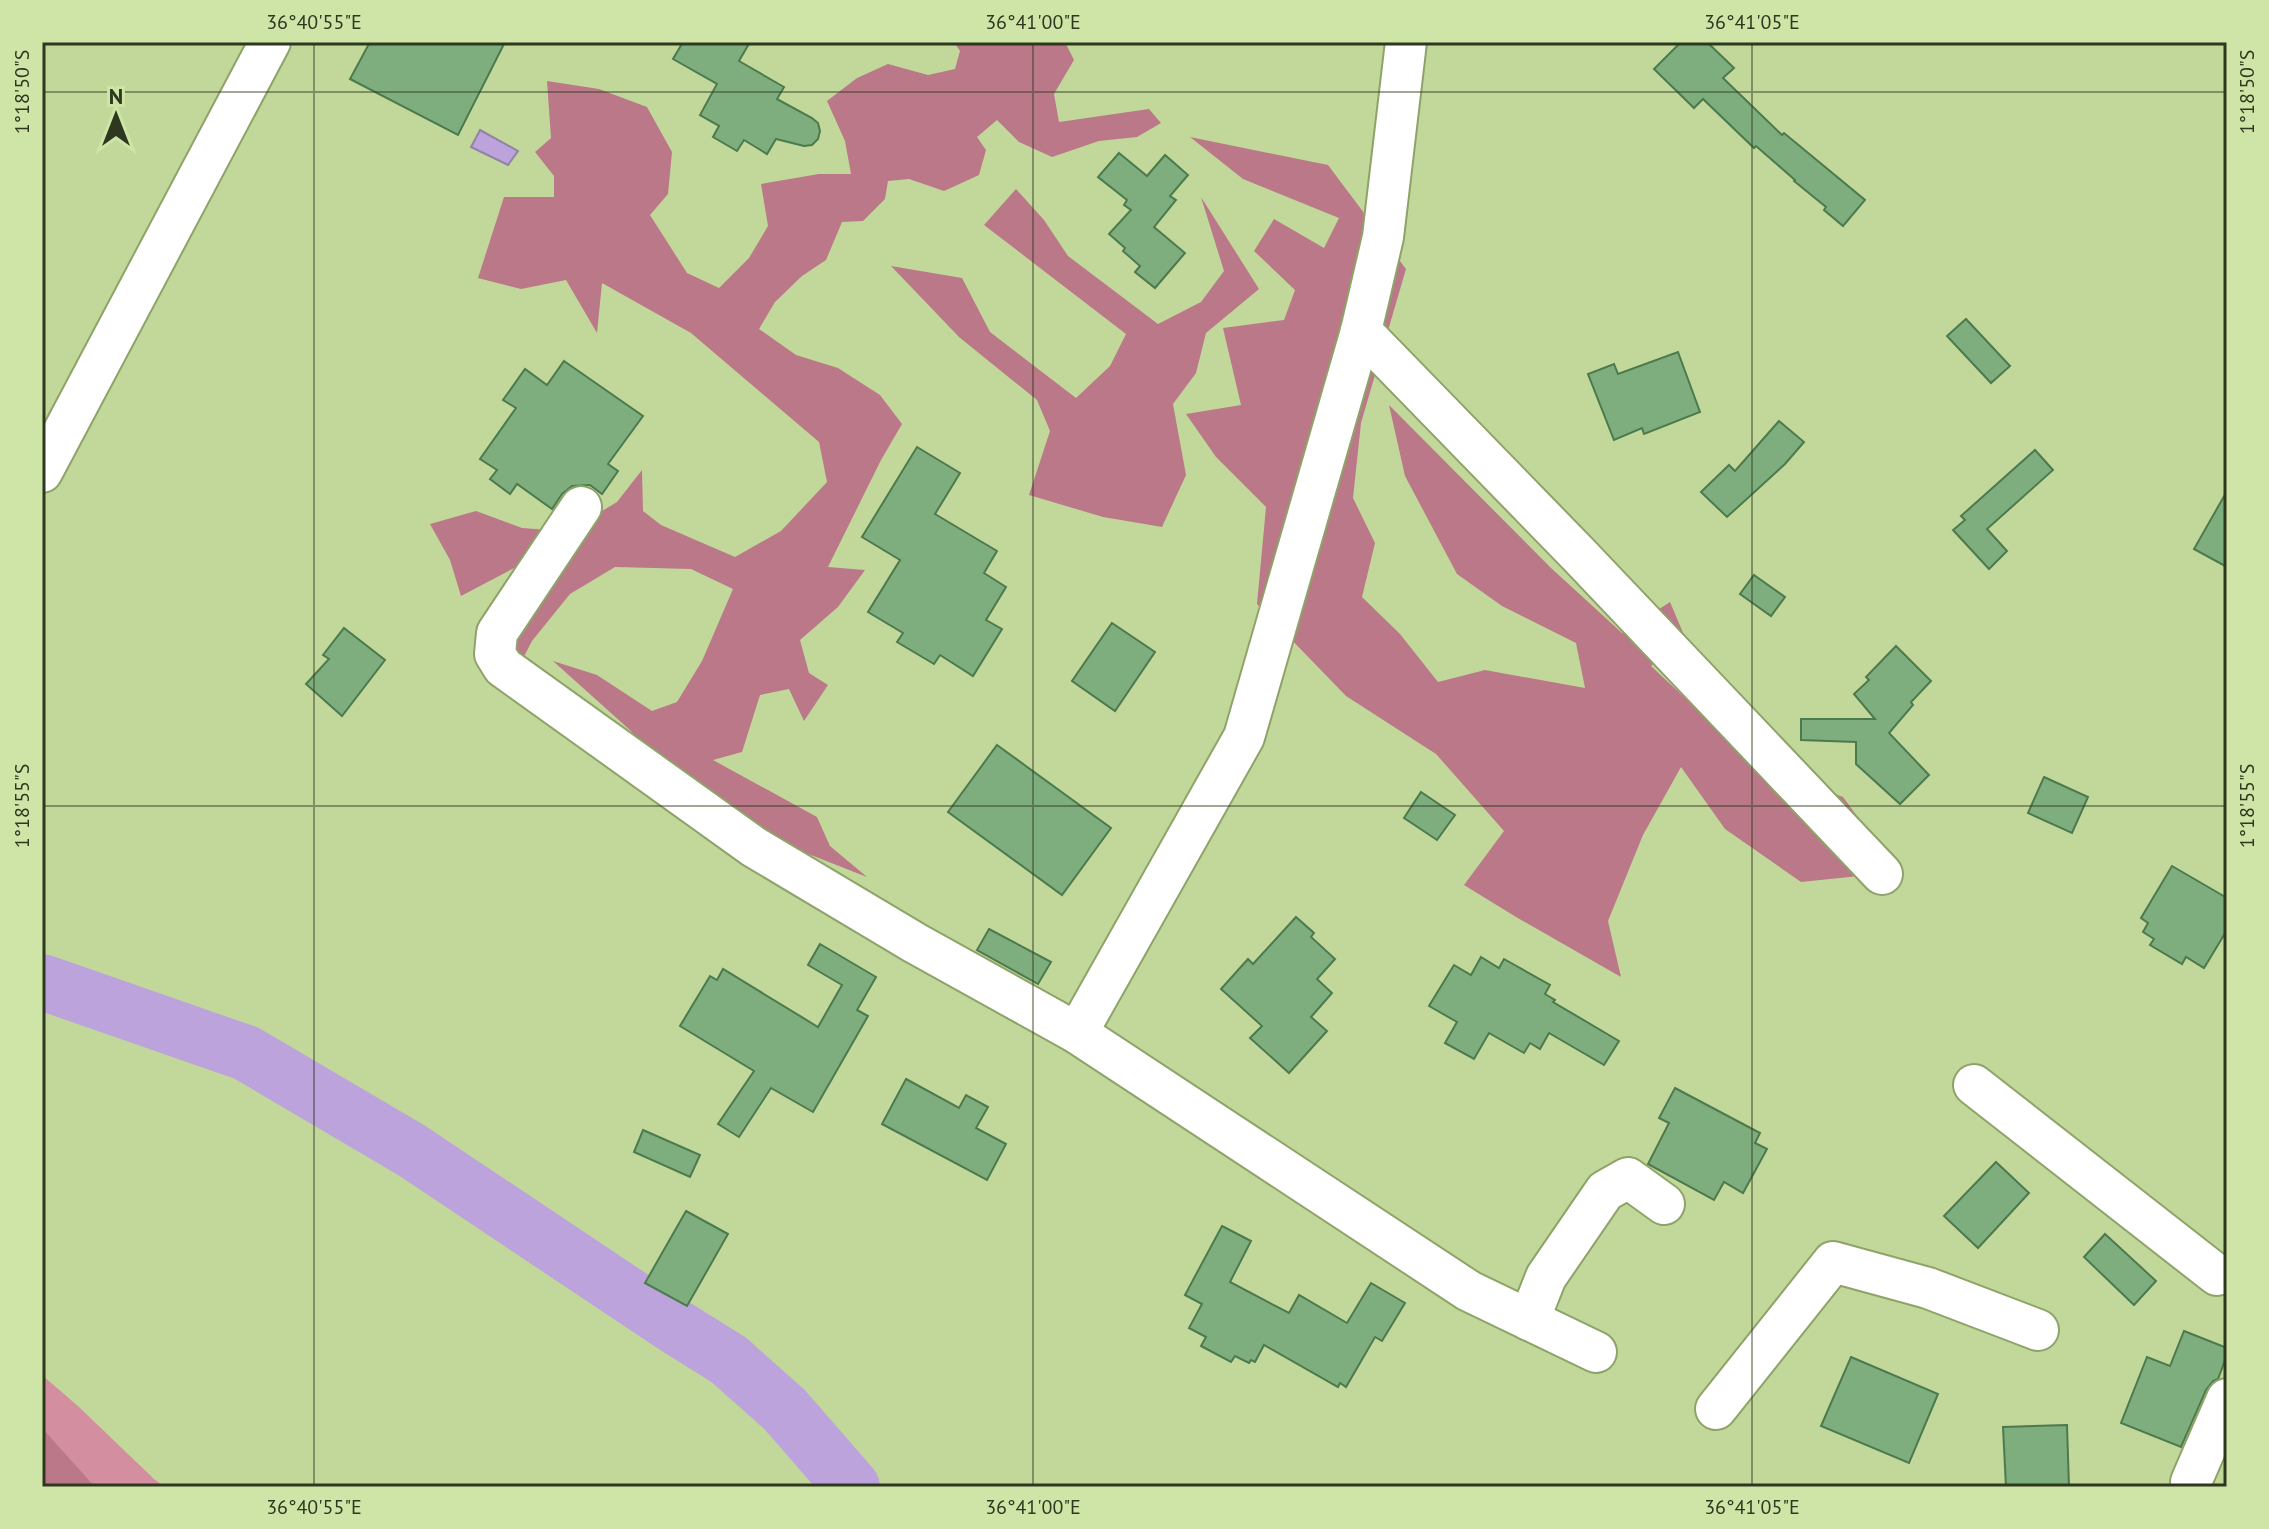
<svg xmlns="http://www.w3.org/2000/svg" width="2269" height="1529" font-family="'PT Sans',sans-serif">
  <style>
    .green { fill: #d38f9f }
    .forest { fill: #bb7888 }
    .water { fill: #bca3dc; stroke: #9183a3; stroke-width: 2 }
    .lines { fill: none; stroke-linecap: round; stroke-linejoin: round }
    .river { stroke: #bca3dc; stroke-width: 56 }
    .building { fill: #7eae7e; stroke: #4c7a4d; stroke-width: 2 }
    .minor-casing { stroke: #8ea368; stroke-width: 44 }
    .minor { stroke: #fff; stroke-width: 40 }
    .ticks { fill: none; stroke: #2e371f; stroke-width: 2; stroke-opacity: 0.45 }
    .neatline { fill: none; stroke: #2e371f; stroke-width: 3 }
    .ticks-label { font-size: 20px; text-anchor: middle; fill: #2e371f }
  </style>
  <rect width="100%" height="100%" fill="#c2d89b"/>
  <polygon class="green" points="42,1375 79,1407 154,1479 165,1487 42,1487"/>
  <g class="forest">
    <polygon points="954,42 1065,42 1074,60 1054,94 1059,122 1149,109 1161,123 1137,137 1099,141 1052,157 1019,142 997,120 977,137 986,150 979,175 944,191 909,179 888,181 885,199 863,221 842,222 826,260 802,276 775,302 759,329 796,355 838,368 880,395 902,424 881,460 828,567 865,570 838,607 800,640 809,673 828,685 804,721 789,689 760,695 742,752 713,760 817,817 830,846 867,877 783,844 655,767 631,731 553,661 597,675 652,711 677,702 702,661 733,589 691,569 615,567 570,594 532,641 516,672 503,620 556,546 461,596 450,560 430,524 476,511 522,528 562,531 587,520 617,502 642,470 643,511 661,525 735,557 781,531 827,482 819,442 691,333 602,283 597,333 566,280 521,289 478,278 504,197 554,197 554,176 535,152 551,138 547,81 599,89 647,107 672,152 668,194 650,215 687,273 719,288 749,258 768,226 761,184 819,174 851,174 845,141 827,101 857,78 888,64 928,75 955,69 960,51"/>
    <polygon points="1190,137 1328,165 1406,269 1361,423 1353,498 1375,543 1362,597 1400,634 1438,682 1485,670 1585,688 1576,643 1502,606 1457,574 1405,476 1389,405 1550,567 1622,633 1670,602 1684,635 1651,666 1684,697 1731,697 1822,789 1843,797 1898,872 1801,882 1725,829 1681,767 1643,835 1608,921 1621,977 1516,917 1464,885 1504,831 1436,754 1346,696 1257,604 1266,507 1216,457 1186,414 1241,405 1223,328 1284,320 1295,290 1254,251 1274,219 1324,248 1339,218 1243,179"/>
    <polygon points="1016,189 1044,220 1068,256 1158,324 1201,302 1224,271 1201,197 1259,289 1206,333 1196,373 1173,404 1186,475 1162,527 1103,517 1029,495 1050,431 1037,400 959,337 891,266 962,278 990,332 1076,398 1110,366 1126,334 984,225"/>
    <polygon points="42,1428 95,1487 42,1487"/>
  </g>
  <polygon class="water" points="480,130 518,151 508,165 471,147"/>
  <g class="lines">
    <polyline class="river" points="42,982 246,1053 411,1150 673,1325 729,1360 785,1410 852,1487"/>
  </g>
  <g class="building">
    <polygon points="370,42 505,42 458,135 350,79"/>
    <polygon points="683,42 750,42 739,61 784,87 777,99 812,118 818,123 820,131 818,139 812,145 804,146 776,139 767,154 744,140 737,151 713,137 719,126 700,115 717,84 673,59"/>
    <polygon points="1681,42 1707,42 1734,68 1723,78 1782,135 1784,133 1865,200 1843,226 1824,210 1826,207 1794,181 1795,180 1756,146 1754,148 1703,99 1694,108 1654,69"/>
    <polygon points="1119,153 1147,176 1165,155 1188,175 1170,196 1176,200 1154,227 1185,253 1155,288 1135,272 1140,266 1123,251 1125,248 1109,234 1131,210 1124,205 1127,200 1098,177"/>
    <polygon points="1966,319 2010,366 1991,383 1947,336"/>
    <polygon points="1678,352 1700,412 1644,434 1642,428 1614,440 1588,374 1614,364 1618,374"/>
    <polygon points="564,361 643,416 608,464 618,471 602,494 590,485 572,486 562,494 552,509 517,484 510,494 490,479 497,470 480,459 516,408 503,400 525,369 547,385"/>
    <polygon points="1779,421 1804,442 1785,464 1727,517 1701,492 1729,465 1735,471"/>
    <polygon points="917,447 960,473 935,514 997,551 984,573 1006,587 986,620 1002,629 973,676 940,655 934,664 897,642 903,633 868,612 900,560 862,537"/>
    <polygon points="2035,450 2053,470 1987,529 2007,551 1989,569 1953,530 1965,520 1961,516"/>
    <polygon points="2227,491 2227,567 2194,549"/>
    <polygon points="1754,575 1785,597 1771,616 1740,594"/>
    <polygon points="1112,623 1155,652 1115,711 1072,681"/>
    <polygon points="344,628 385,660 342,716 306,684 329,659 323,655"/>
    <polygon points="1896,646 1931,681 1911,702 1913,705 1889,733 1929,775 1900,804 1856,764 1856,742 1801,740 1801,719 1875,719 1854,694 1869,680 1866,677"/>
    <polygon points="997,745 1111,828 1062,895 948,812"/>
    <polygon points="2044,777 2088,797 2072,833 2028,813"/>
    <polygon points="1421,792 1455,815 1437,840 1404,818"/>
    <polygon points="2172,866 2227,898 2227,930 2204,968 2186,957 2182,964 2150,945 2154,939 2143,932 2148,923 2141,918"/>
    <polygon points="1296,917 1314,933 1311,937 1335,959 1317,979 1332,993 1311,1017 1327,1031 1289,1073 1250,1038 1262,1026 1221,989 1248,959 1253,964"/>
    <polygon points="989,929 1051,962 1038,984 977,950"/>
    <polygon points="820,944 876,977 857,1010 868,1016 813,1112 771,1088 739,1137 718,1124 754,1071 680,1026 710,976 717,980 723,969 818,1027 842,985 808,965"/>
    <polygon points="1481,957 1499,968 1504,959 1550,985 1545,994 1555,1000 1553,1002 1619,1041 1604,1065 1549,1033 1540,1049 1530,1043 1524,1053 1489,1033 1474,1059 1445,1043 1457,1022 1429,1006 1454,965 1471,975"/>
    <polygon points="906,1079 959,1108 966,1095 988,1107 976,1128 1006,1144 987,1180 882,1124"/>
    <polygon points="1675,1088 1760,1133 1755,1143 1767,1149 1743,1193 1724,1182 1714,1200 1648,1164 1669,1123 1659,1118"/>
    <polygon points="643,1130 700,1155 690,1177 634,1152"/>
    <polygon points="1996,1162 2029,1193 1978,1248 1944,1216"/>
    <polygon points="686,1211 728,1234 687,1306 645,1283"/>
    <polygon points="1222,1226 1251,1241 1230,1282 1289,1313 1299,1295 1347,1323 1371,1283 1405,1303 1382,1341 1375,1337 1346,1387 1340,1383 1338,1387 1264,1345 1255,1362 1251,1360 1249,1363 1235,1356 1231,1362 1201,1346 1206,1337 1189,1328 1202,1304 1185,1295"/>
    <polygon points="2105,1234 2156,1281 2134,1305 2084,1257"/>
    <polygon points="2184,1331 2227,1348 2227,1355 2218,1379 2213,1381 2206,1390 2181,1447 2121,1423 2147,1357 2170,1366"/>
    <polygon points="1851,1357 1938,1394 1909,1463 1821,1426"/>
    <polygon points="2067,1425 2069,1487 2006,1487 2003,1427"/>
  </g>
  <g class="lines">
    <g class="minor-casing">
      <g id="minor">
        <polyline points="1361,331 1580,556 1882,874"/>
        <polyline points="42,472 270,42"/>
        <polyline points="581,507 497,633 495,654 503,667 754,847 915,943 1077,1033 1469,1291 1596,1352"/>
        <polyline points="1077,1033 1244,737 1361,331 1383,237 1406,42"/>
        <polyline points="1974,1085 2217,1275"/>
        <polyline points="1529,1320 1546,1277 1605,1191 1628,1178 1664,1204"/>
        <polyline points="1716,1409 1833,1262 1928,1288 2038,1330"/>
        <polyline points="2191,1482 2227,1399"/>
      </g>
    </g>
    <use href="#minor" class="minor"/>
  </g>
  <path class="ticks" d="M314 42V1487M1033 42V1487M1752 42V1487M42 92H2227M42 806H2227"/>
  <rect width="2269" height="1529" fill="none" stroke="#cee5a7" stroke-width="88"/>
  <g transform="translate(116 116)" stroke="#cee5a7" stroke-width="6" paint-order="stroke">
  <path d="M0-6L14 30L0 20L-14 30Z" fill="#2e371f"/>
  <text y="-12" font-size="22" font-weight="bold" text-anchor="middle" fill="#2e371f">N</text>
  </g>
  <rect x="44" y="44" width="2181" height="1441" class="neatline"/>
  <g class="ticks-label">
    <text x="314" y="29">36°40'55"E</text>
    <text x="1033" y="29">36°41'00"E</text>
    <text x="1752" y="29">36°41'05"E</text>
    <text transform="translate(22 92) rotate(-90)" y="7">1°18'50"S</text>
    <text transform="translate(2247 92) rotate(-90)" y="7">1°18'50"S</text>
    <text transform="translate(22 806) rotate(-90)" y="7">1°18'55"S</text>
    <text transform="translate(2247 806) rotate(-90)" y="7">1°18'55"S</text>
    <text x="314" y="1514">36°40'55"E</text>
    <text x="1033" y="1514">36°41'00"E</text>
    <text x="1752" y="1514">36°41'05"E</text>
  </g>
</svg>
